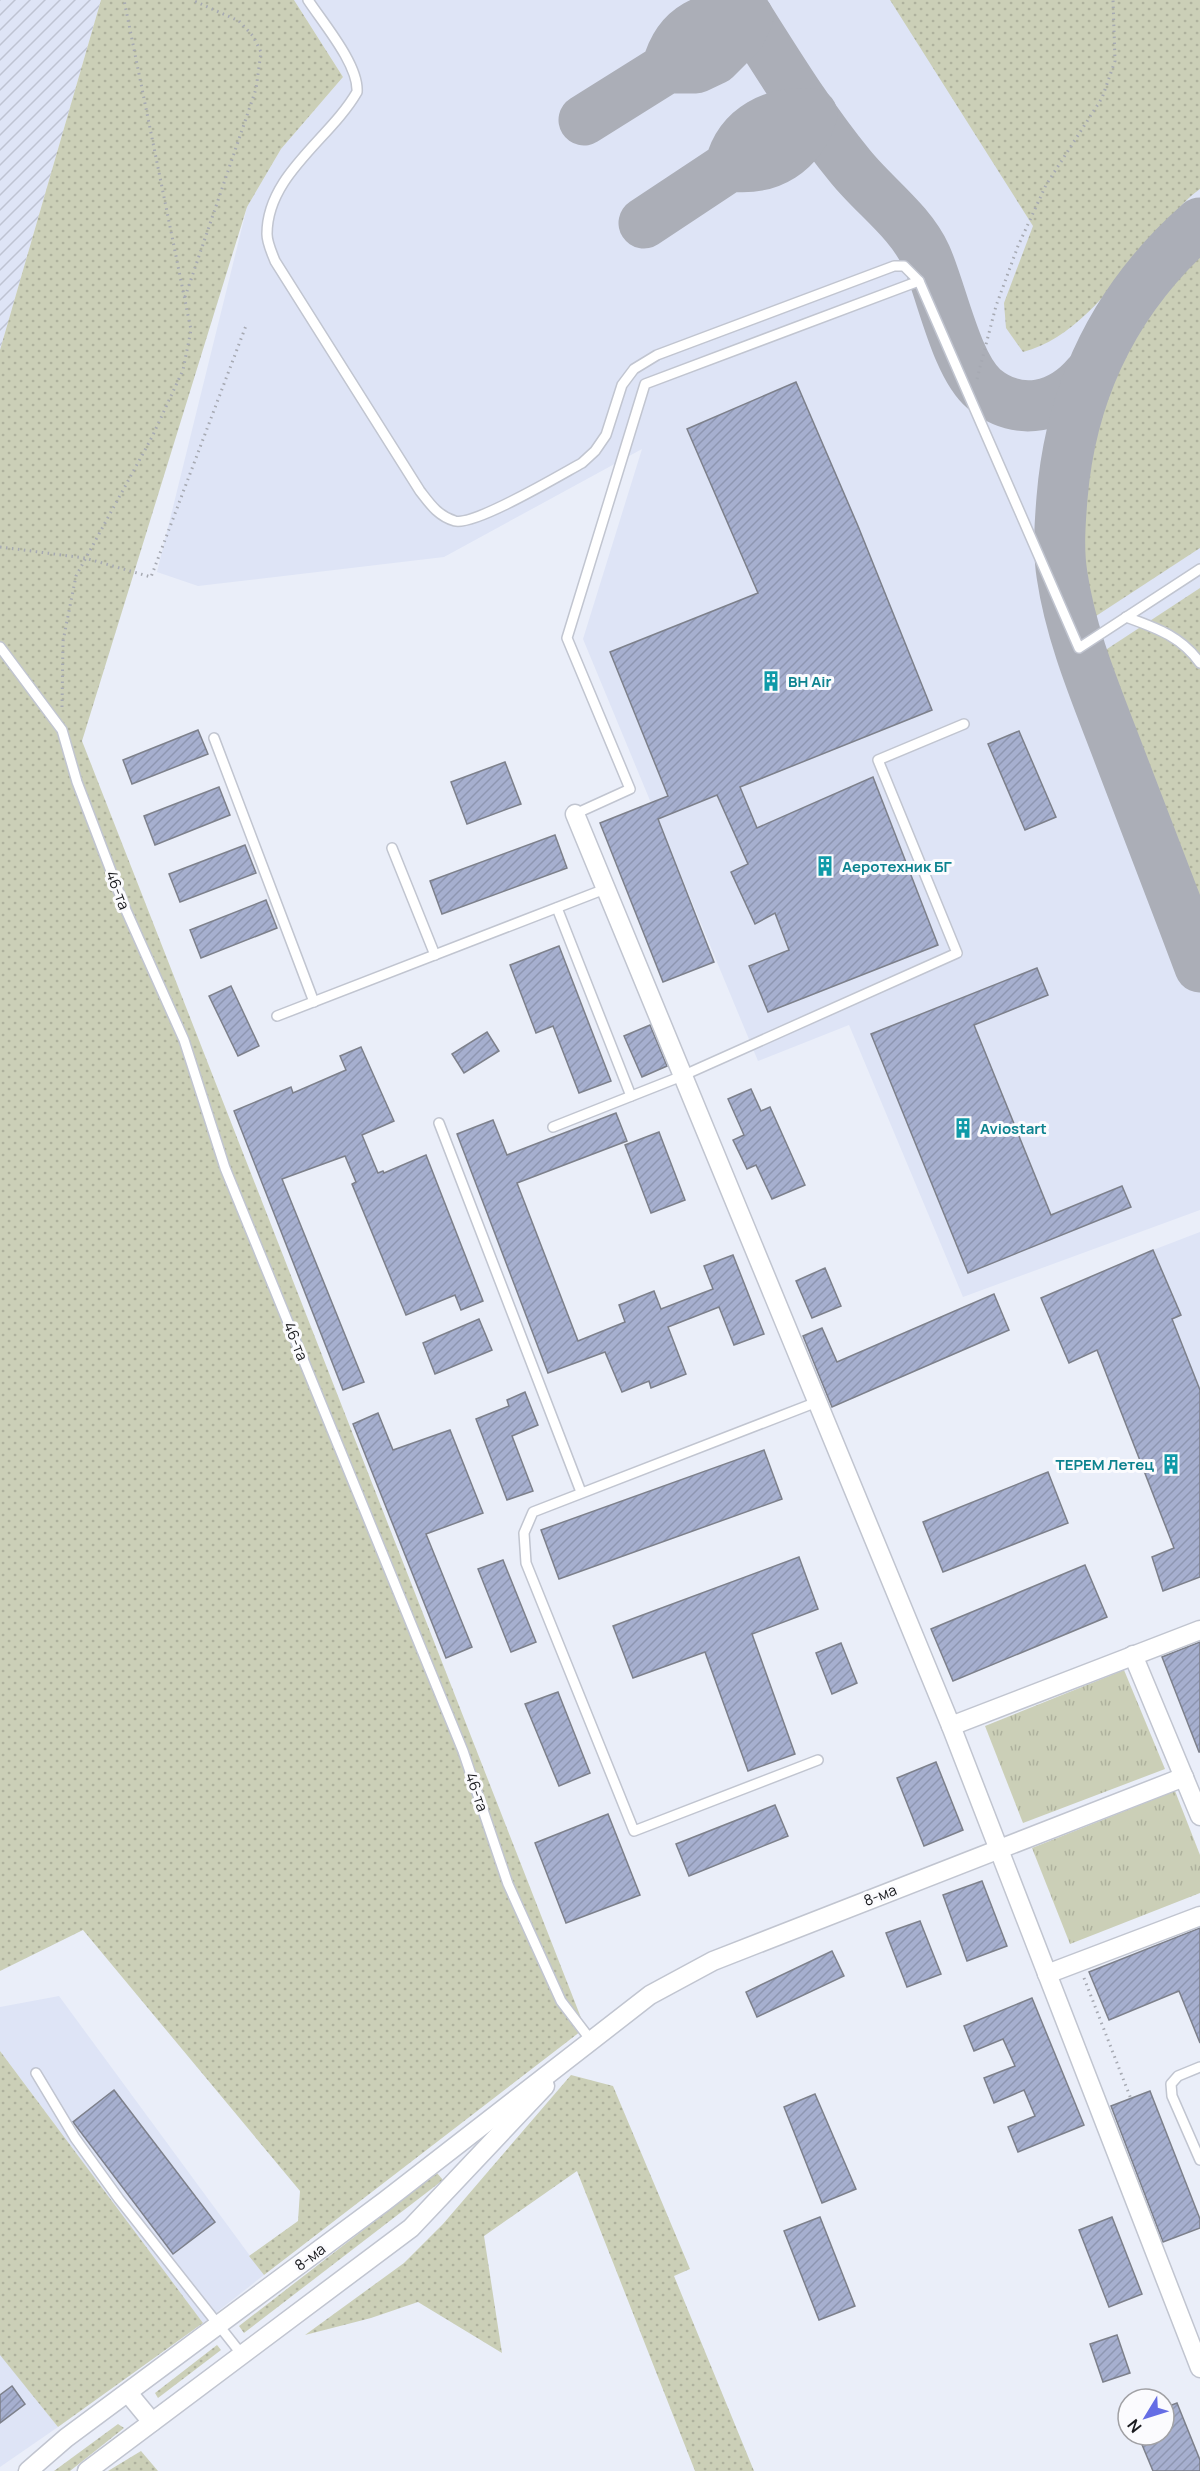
<svg xmlns="http://www.w3.org/2000/svg" width="1200" height="2471" font-family="Manrope,sans-serif">
  <style>
    .built { fill: #dee4f6 }
    .industrial { fill: url(#industrial-furrows) }
    .grass { fill: url(#grass-dots) }
    .park { fill: url(#park-tufts) }
    .lines { fill: none; stroke-linecap: round; stroke-linejoin: round }
    .taxiway { stroke: #abaeb7; stroke-width: 51 }
    .building { fill: url(#building-hatch); stroke: #7d808b; stroke-width: 1.5 }
    .lane-casing { stroke: #c1c5d0; stroke-width: 12 }
    .street-casing { stroke: #c1c5d0; stroke-width: 21 }
    .path { stroke: #a6a9b2; stroke-width: 3; stroke-dasharray: 1.5 4.5; stroke-linecap: butt }
    .lane { stroke: #fff; stroke-width: 9 }
    .street { stroke: #fff; stroke-width: 18 }
    .labels { text-anchor: middle; dominant-baseline: central; stroke-width: 6; stroke-linejoin: round; paint-order: stroke }
    .culture-label { font-size: 15px; font-weight: bold; fill: #0d838f; stroke: #fbfbfe; text-anchor: start }
    .street-label { font-size: 15px; fill: #1a1b1f; stroke: #fbfbfe }
  </style>
  <defs>
    <pattern id="industrial-furrows" width="10" height="10" patternUnits="userSpaceOnUse" patternTransform="scale(1.5)"><rect width="10" height="10" fill="#dee4f6"/><path d="M-1 1l2-2M0 10L10 0M9 11l2-2" fill="none" stroke="#bec3d2"/></pattern>
    <pattern id="grass-dots" width="8" height="8" patternUnits="userSpaceOnUse" patternTransform="scale(1.5)"><rect width="8" height="8" fill="#cbcfb7"/><path d="M2 2h.1M6 6h.1" fill="none" stroke="#aeb19d" stroke-width="1.8" stroke-linecap="round"/></pattern>
    <pattern id="park-tufts" width="24" height="20" patternUnits="userSpaceOnUse" patternTransform="scale(1.5)"><rect width="24" height="20" fill="#cbcfb7"/><path d="M3 7l-1-3M5 7V3M7 7l1-3M15 17l-1-3M17 17v-4M19 17l1-3" fill="none" stroke="#aeb19d"/></pattern>
    <pattern id="building-hatch" width="6" height="6" patternUnits="userSpaceOnUse" patternTransform="scale(1.5)"><rect width="6" height="6" fill="#a6afcf"/><path d="M-1 1l2-2M0 6l6-6M5 7l2-2" fill="none" stroke="#8e96b1"/></pattern>
  </defs>
  <rect width="100%" height="100%" fill="#eaeef9"/>
  <g class="built">
    <polygon points="294,0 1200,0 1200,1210 963,1297 849,1025 758,1061 583,639 642,449 444,557 198,586 157,572 247,207 281,149 343,77"/>
    <polygon points="1200,1232 1200,1390 1172,1319 1181,1315 1153,1250"/>
    <polygon points="59,1996 264,2275 203,2323 0,2051 0,2007"/>
    <polygon points="0,2354 58,2427 0,2467"/>
  </g>
  <polygon class="industrial" points="0,0 101,0 0,350"/>
  <g class="grass">
    <polygon points="101,0 294,0 343,77 281,149 247,207 82,741 585,2028 264,2275 249,2256 298,2221 300,2191 83,1930 0,1971 0,350"/>
    <path d="M890 0H1200V189C1188 197 1180 208 1170 218 1127 263 1087 335 1023 352L1006 328 1004 303 1033 226Z"/>
    <path d="M1200 255V548L1093 618C1062 496 1103 338 1200 255Z"/>
    <polygon points="1200,588 1200,898 1104,651"/>
    <polygon points="0,2051 203,2323 58,2427 0,2355"/>
    <polygon points="571,2075 613,2086 690,2269 674,2276 754,2471 695,2471 577,2171 484,2236 502,2353 418,2302 371,2318 305,2335 404,2263 443,2224"/>
    <polygon points="437,2173 443,2180 244,2333 239,2326"/>
    <polygon points="217,2345 221,2350 158,2398 155,2393"/>
    <polygon points="118,2424 124,2428 70,2471 54,2471"/>
    <polygon points="141,2451 158,2471 108,2471"/>
  </g>
  <g class="park">
    <polygon points="1124,1670 1165,1769 1023,1823 985,1726"/>
    <polygon points="1175,1791 1200,1855 1200,1893 1070,1944 1032,1848"/>
  </g>
  <g class="lines">
    <g class="taxiway">
      <path d="M737 0C773 56 808 115 850 166 874 196 910 221 926 256 942 292 956 365 984 389 1020 418 1061 407 1088 375"/>
      <path d="M584 120 667 68H696L715 59 740 34 748 17C707 14 678 26 667 68"/>
      <path d="M644 223 730 166C770 171 800 152 812 114 774 111 740 127 730 166"/>
      <path d="M1200 223C1117 296 1071 388 1062 498 1060 523 1058 550 1062 575 1071 636 1096 694 1118 752 1145 823 1173 895 1200 967"/>
    </g>
  </g>
  <g class="building">
    <polygon points="796,382 858,526 932,710 740,787 757,828 873,777 938,945 768,1012 749,966 789,950 775,913 755,924 731,872 748,864 717,795 658,819 714,962 663,982 600,823 668,796 610,652 758,593 687,429"/>
    <polygon points="198,730 208,754 132,784 123,760"/>
    <polygon points="1019,731 1056,817 1025,830 988,744"/>
    <polygon points="505,762 521,804 467,824 451,782"/>
    <polygon points="219,787 230,815 155,845 144,816"/>
    <polygon points="555,835 567,868 442,914 430,881"/>
    <polygon points="245,845 256,873 180,902 169,874"/>
    <polygon points="266,900 277,928 201,958 190,930"/>
    <polygon points="559,946 611,1081 579,1093 553,1026 536,1033 510,965"/>
    <polygon points="1037,968 1048,995 974,1025 1051,1215 1122,1186 1131,1207 968,1273 871,1034"/>
    <polygon points="231,986 259,1046 238,1056 209,996"/>
    <polygon points="650,1025 667,1066 642,1077 624,1036"/>
    <polygon points="487,1032 499,1051 464,1073 452,1054"/>
    <polygon points="361,1047 394,1121 362,1135 378,1173 383,1171 384,1173 426,1155 483,1301 461,1310 455,1295 406,1315 352,1184 356,1182 345,1156 282,1179 364,1382 343,1390 234,1111 291,1087 293,1093 346,1070 340,1056"/>
    <polygon points="751,1089 761,1111 770,1107 805,1185 772,1199 756,1165 747,1169 733,1140 744,1135 728,1099"/>
    <polygon points="616,1113 627,1141 517,1183 578,1341 625,1322 619,1305 654,1291 661,1309 713,1289 704,1266 733,1255 764,1334 734,1345 719,1307 668,1327 686,1374 651,1388 649,1381 622,1392 605,1352 548,1373 457,1134 493,1120 507,1155"/>
    <polygon points="659,1132 685,1200 651,1213 625,1145"/>
    <polygon points="1153,1250 1181,1315 1172,1319 1200,1390 1200,1577 1163,1591 1152,1557 1174,1548 1097,1350 1069,1363 1041,1298"/>
    <polygon points="825,1268 841,1306 812,1318 796,1281"/>
    <polygon points="994,1294 1009,1330 832,1407 803,1336 822,1328 837,1362"/>
    <polygon points="479,1319 492,1350 435,1374 423,1343"/>
    <polygon points="525,1392 538,1425 512,1436 533,1491 507,1500 476,1419 509,1406 507,1400"/>
    <polygon points="378,1413 393,1450 450,1430 483,1513 426,1534 472,1647 446,1658 353,1424"/>
    <polygon points="764,1450 782,1499 559,1579 541,1530"/>
    <polygon points="1048,1472 1068,1523 943,1572 923,1522"/>
    <polygon points="799,1557 818,1609 752,1634 795,1754 748,1771 705,1652 633,1678 613,1626"/>
    <polygon points="503,1560 536,1642 511,1652 478,1569"/>
    <polygon points="1085,1565 1107,1617 953,1681 931,1629"/>
    <polygon points="1200,1642 1200,1752 1199,1752 1162,1657"/>
    <polygon points="841,1643 857,1683 832,1694 816,1653"/>
    <polygon points="558,1692 590,1773 559,1786 525,1704"/>
    <polygon points="936,1762 963,1830 924,1846 897,1778"/>
    <polygon points="775,1805 788,1836 689,1876 676,1844"/>
    <polygon points="608,1814 640,1895 566,1923 535,1843"/>
    <polygon points="982,1881 1007,1946 967,1961 943,1895"/>
    <polygon points="920,1921 941,1974 907,1987 886,1933"/>
    <polygon points="1200,1928 1200,2043 1179,1991 1109,2020 1089,1972"/>
    <polygon points="832,1951 844,1976 757,2017 746,1992"/>
    <polygon points="1032,1998 1084,2125 1018,2152 1008,2127 1035,2116 1024,2090 994,2103 984,2078 1015,2066 1003,2039 974,2051 964,2026"/>
    <polygon points="114,2090 215,2222 173,2254 73,2122"/>
    <polygon points="1150,2091 1200,2219 1200,2228 1163,2242 1111,2106"/>
    <polygon points="815,2094 856,2189 822,2203 784,2107"/>
    <polygon points="820,2217 855,2306 819,2320 784,2231"/>
    <polygon points="1112,2217 1142,2294 1109,2307 1079,2230"/>
    <polygon points="1117,2335 1130,2373 1103,2382 1090,2344"/>
    <polygon points="12,2386 25,2404 0,2423 0,2395"/>
    <polygon points="1177,2403 1200,2460 1200,2471 1153,2471 1138,2435 1164,2435 1164,2408"/>
  </g>
  <g class="lines">
    <g class="lane-casing">
      <g id="lane">
        <path d="M308 0C323 23 359 65 357 92 330 139 267 175 267 234 267 243 272 253 275 261L420 491C430 504 438 516 455 521 475 526 560 475 582 463L595 451 606 435 622 385 634 369 657 355 894 266H904L919 281 1079 648 1200 569"/>
        <path d="M1126 617C1156 628 1181 636 1200 663"/>
        <polyline points="0,647 62,730 77,782 125,908 184,1040 225,1168 463,1751 508,1884 561,2001 590,2039"/>
        <polyline points="214,738 314,1002"/>
        <polyline points="575,814 630,789 567,638 645,384 919,281"/>
        <polyline points="392,848 435,955"/>
        <polyline points="557,908 631,1096"/>
        <polyline points="277,1016 605,889"/>
        <polyline points="439,1123 581,1492"/>
        <polyline points="553,1127 682,1076 957,953 878,760 964,724"/>
        <polyline points="817,1402 533,1512 524,1533 526,1563 634,1831 818,1760"/>
        <polyline points="1200,2067 1178,2076 1171,2084 1172,2096 1200,2160"/>
        <polyline points="36,2073 75,2138 119,2199 243,2356"/>
      </g>
    </g>
    <g class="street-casing">
      <g id="street">
        <polyline points="575,814 951,1726 1200,2368"/>
        <polyline points="1133,1655 1200,1816"/>
        <polyline points="951,1726 1200,1630"/>
        <polyline points="1047,1974 1200,1916"/>
        <polyline points="128,2393 152,2422"/>
        <polyline points="28,2471 66,2438 385,2201 650,1995 713,1961 1184,1777"/>
        <polyline points="87,2471 411,2228 545,2086"/>
      </g>
    </g>
    <g class="path">
      <polyline points="185,297 256,89 261,52 253,36 239,21 192,0"/>
      <polyline points="977,379 996,306 1018,246 1046,185 1102,98 1115,61 1113,0"/>
      <polyline points="0,547 85,558 151,577 247,323"/>
      <polyline points="62,707 63,641 76,576 152,437 183,370 191,330 124,0"/>
      <polyline points="1084,1978 1131,2099"/>
    </g>
    <use href="#lane" class="lane"/>
    <use href="#street" class="street"/>
  </g>
  <defs>
    <g id="building-bare" transform="scale(1.62)"><path d="M-4-6H4V6H1V3H-1V6H-4ZM-2.5-4.3h1.7v1.8h-1.7ZM.8-4.3h1.7v1.8H.8ZM-2.5-1h1.7V.8h-1.7ZM.8-1h1.7V.8H.8Z" fill="#0f9aa8" stroke="#fbfbfe" stroke-width="2.5" paint-order="stroke"/></g>
  </defs>
  <g fill-rule="evenodd">
    <use href="#building-bare" x="771" y="681"/>
    <use href="#building-bare" x="825" y="866"/>
    <use href="#building-bare" x="963" y="1128"/>
    <use href="#building-bare" x="1171" y="1464"/>
  </g>
  <g class="labels">
    <g class="culture-label">
      <text x="788" y="681">BH Air</text>
      <text x="842" y="866">Аеротехник БГ</text>
      <text x="980" y="1128">Aviostart</text>
      <text x="1154" y="1464" text-anchor="end">ТЕРЕМ Летец</text>
    </g>
    <g class="street-label">
      <text transform="translate(118 890) rotate(69)">46-та</text>
      <text transform="translate(296 1341) rotate(68)">46-та</text>
      <text transform="translate(477 1792) rotate(71)">46-та</text>
      <text transform="translate(880 1895) rotate(-21)">8-ма</text>
      <text transform="translate(310 2257) rotate(-37)">8-ма</text>
    </g>
  </g>
  <g transform="translate(1146 2417) rotate(232)"><circle r="28" fill="#fbfbfe" stroke="#a1a1a5" stroke-width="1.5"/>
  <path d="M0-4.5L10 22L0 15L-10 22Z" fill="#656de5"/>
  <text y="-9" font-size="16" font-weight="bold" text-anchor="middle" fill="#1a1b1f">N</text>
  </g>
</svg>
